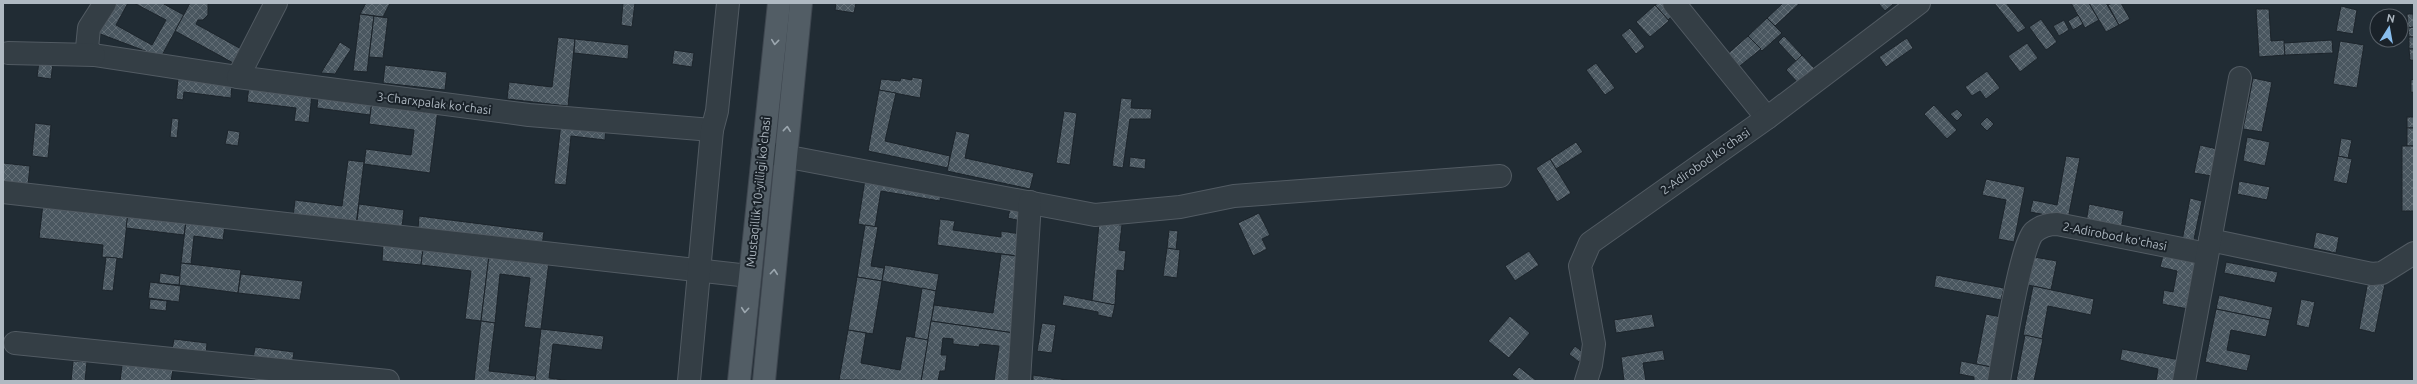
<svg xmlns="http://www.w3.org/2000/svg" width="2417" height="384" font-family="Ubuntu,sans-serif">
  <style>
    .building { fill: url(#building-cross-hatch); stroke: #1c242b }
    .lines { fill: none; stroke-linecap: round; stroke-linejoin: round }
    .minor-casing { stroke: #525b63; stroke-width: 24 }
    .major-casing { stroke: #3e464f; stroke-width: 24 }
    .minor { stroke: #343e45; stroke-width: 22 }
    .major { stroke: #525d65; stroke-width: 22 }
    .oneway { stroke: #9ca7af }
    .labels { text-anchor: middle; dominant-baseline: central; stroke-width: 4; stroke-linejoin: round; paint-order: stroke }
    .street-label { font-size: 12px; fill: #afb9c2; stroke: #1a2229 }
  </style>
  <defs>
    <pattern id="building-cross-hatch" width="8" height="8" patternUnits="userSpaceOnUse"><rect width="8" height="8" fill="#4a5760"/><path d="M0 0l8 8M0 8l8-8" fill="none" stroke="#626d75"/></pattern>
  </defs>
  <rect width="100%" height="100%" fill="#212c34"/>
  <g class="building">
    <polygon points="110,3 128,3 116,25 152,45 166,20 134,3 162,3 184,15 161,57 95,32"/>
    <polygon points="190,3 208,3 208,15 203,20 198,20 196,24 243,50 235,64 175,31"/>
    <polygon points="366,3 390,3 383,17 360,14"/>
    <polygon points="623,3 635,3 632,27 621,25"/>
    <polygon points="836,3 856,3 854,13 835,10"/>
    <polygon points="1658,3 1662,3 1673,15 1668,20 1655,5"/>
    <polygon points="1783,3 1800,3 1775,26 1767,18"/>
    <polygon points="1878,3 1894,3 1885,11"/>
    <polygon points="1994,3 2006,3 2026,28 2018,33"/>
    <polygon points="2071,3 2089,3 2099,20 2085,28"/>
    <polygon points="2089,3 2106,3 2119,25 2106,32"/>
    <polygon points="2112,3 2121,3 2130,19 2119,25 2108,5"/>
    <polygon points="1655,5 1669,21 1650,37 1636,22"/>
    <polygon points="2341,6 2357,10 2353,34 2336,31"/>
    <polygon points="2256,9 2269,9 2271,41 2284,40 2285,55 2259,57"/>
    <polygon points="360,14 374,16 367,72 353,71"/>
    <polygon points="2407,14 2413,14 2414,27 2408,28"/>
    <polygon points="2078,15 2083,24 2073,30 2068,21"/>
    <polygon points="374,16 388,18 383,58 369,57"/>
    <polygon points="1767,18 1782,33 1762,51 1748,36"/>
    <polygon points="2041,19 2057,42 2046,50 2029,27"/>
    <polygon points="2064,20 2069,30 2059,36 2053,26"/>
    <polygon points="2414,27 2414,37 2409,37 2408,28"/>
    <polygon points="1630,28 1645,47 1636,54 1621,35"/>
    <polygon points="1748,36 1761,49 1735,70 1724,57"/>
    <polygon points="1784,36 1802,55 1796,61 1778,42"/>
    <polygon points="558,37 575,39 568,106 507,99 509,82 552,87"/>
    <rect x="2409" y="37" width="5" height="12"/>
    <polygon points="1907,38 1913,48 1886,67 1879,57"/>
    <polygon points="575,39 629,45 628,59 574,53"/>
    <polygon points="2332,40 2333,53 2285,55 2284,43"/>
    <polygon points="2340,41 2364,45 2357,88 2333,84"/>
    <polygon points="340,42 351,49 335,74 321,73"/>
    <polygon points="2027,43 2038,58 2020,72 2008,56"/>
    <polygon points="2409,49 2414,49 2414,60 2410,60"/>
    <polygon points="674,50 694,53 692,67 672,64"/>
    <polygon points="1802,55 1815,69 1799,84 1786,70"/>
    <polygon points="39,61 53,63 51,79 37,77"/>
    <polygon points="1596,63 1615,88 1605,95 1586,70"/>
    <polygon points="385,65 447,72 445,90 383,83"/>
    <polygon points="1987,71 2000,88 1986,99 1980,91 1972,96 1965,87"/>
    <polygon points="912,77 923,79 920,98 879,90 881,79 900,81 901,78 912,80"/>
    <polygon points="178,78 232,84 231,98 184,92 183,100 176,99"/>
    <polygon points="2253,78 2272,82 2262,132 2243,129"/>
    <polygon points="2414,79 2414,92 2411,92 2411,80"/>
    <polygon points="249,86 312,94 309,123 294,121 296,108 247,102"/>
    <polygon points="879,90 896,93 885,141 950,156 948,168 868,151"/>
    <polygon points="318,95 372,102 370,115 317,108"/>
    <polygon points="1121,98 1132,99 1131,108 1152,109 1151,119 1130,119 1123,168 1112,166"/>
    <polygon points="372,101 438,109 430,173 364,164 366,149 411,155 414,130 369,124"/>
    <polygon points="1934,105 1957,130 1947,139 1924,114"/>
    <polygon points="1957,109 1963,115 1957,121 1950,114"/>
    <polygon points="1064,111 1077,113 1070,165 1056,163"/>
    <polygon points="1987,117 1994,124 1987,131 1980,124"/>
    <rect x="2407" y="117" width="7" height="11"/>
    <polygon points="172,118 179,119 177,138 170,137"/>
    <polygon points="35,123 51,125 48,158 32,156"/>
    <polygon points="561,123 606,128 605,140 571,136 566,185 554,184"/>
    <rect x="2407" y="128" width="7" height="18"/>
    <polygon points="228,130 240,132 238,146 225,144"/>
    <polygon points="956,131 970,134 965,158 1034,173 1030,189 947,171"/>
    <polygon points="2247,137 2270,142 2265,166 2243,161"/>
    <polygon points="2341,138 2352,140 2348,158 2338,156"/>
    <polygon points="1576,142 1583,152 1556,169 1550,159"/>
    <polygon points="2200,145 2217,149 2212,176 2194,173"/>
    <rect x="2402" y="146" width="12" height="65"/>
    <polygon points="2066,156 2080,158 2068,219 2030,212 2033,200 2057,205"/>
    <polygon points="2338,156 2352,159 2347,184 2333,181"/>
    <polygon points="1130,157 1146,159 1145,169 1129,167"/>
    <polygon points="1550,159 1571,193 1557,202 1536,168"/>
    <polygon points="348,160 364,162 356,225 293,217 295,200 342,206"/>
    <polygon points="3,163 30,166 28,185 3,183"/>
    <polygon points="866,173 942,186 940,201 881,191 875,227 858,224"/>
    <polygon points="1986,179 2025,187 2014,242 1998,239 2006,200 1982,195"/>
    <polygon points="2239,181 2270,187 2267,200 2237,194"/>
    <polygon points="2190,198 2202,201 2193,244 2182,241"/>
    <polygon points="43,204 128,214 123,259 102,257 103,245 39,238"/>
    <polygon points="359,204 404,210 402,227 357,221"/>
    <polygon points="1011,204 1023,207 1021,221 1008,218"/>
    <polygon points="2089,204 2124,211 2121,230 2086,223"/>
    <polygon points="1259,213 1270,235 1262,239 1267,249 1253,256 1238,223"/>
    <polygon points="128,214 186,221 184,235 126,228"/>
    <polygon points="419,216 544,232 542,245 418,229"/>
    <polygon points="940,219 955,221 953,230 1001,237 1001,231 1027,235 1024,257 937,245"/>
    <polygon points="186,221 225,225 223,240 194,236 191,264 181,263"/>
    <polygon points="1099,223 1122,225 1119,250 1126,251 1124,271 1117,270 1115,305 1092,301"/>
    <polygon points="865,225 878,227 871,266 884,268 882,281 857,277"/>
    <polygon points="1169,230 1178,231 1176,250 1167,248"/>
    <polygon points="2316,232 2339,237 2336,253 2313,248"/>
    <polygon points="383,245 423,249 421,265 382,261"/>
    <polygon points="1167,248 1180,250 1177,278 1163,276"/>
    <polygon points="423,249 489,256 481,321 465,319 471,271 421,265"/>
    <polygon points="1529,251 1539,265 1515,281 1505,266"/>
    <polygon points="2164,252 2198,259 2188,309 2162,304 2164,290 2173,292 2177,271 2160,267"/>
    <polygon points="1001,254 1024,257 1014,333 931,321 934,305 993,313"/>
    <polygon points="489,256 549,261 541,329 524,327 530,278 500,274 495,323 481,321"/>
    <polygon points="106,257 117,258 113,291 102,290"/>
    <polygon points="2034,257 2057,261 2051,290 2028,285"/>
    <polygon points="2226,262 2278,272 2275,283 2224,273"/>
    <polygon points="181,263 241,270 238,293 179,285"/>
    <polygon points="885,265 939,274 936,291 882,281"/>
    <polygon points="160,273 180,276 179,285 159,283"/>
    <polygon points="241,274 303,281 300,300 238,293"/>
    <polygon points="1936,275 2004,288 2001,300 1934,287"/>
    <polygon points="857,277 882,281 873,334 848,330"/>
    <polygon points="2368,281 2385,284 2375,333 2359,329"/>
    <polygon points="150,282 181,286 179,302 148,298"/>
    <polygon points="2033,286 2094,299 2091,315 2048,306 2042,339 2023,335"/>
    <polygon points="922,288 936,291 928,340 914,338"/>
    <polygon points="1064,295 1115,305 1112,318 1098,315 1098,312 1062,305"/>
    <polygon points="2219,295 2273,307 2270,320 2216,309"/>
    <polygon points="150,299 167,301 166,311 149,309"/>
    <polygon points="2301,299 2315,302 2309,328 2296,325"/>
    <polygon points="2216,309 2270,320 2266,337 2231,330 2227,350 2251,355 2247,371 2205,362"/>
    <polygon points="1652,314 1655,327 1616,333 1614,320"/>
    <polygon points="1986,314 2001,317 1991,367 1976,364"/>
    <polygon points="1510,316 1530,333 1509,358 1488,341"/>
    <polygon points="481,321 495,323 489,371 536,376 535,381 474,381"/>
    <polygon points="931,321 1014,333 1008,381 994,381 999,346 980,344 979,347 953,344 953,339 943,338 941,355 947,355 945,371 940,371 938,381 921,381"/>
    <polygon points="1042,323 1056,325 1052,353 1037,351"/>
    <polygon points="541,329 604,336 602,350 553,344 549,378 571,381 535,381"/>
    <polygon points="848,330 866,333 861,363 900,370 906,336 928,340 921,381 839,380"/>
    <polygon points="2025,335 2043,339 2034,381 2016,381"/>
    <polygon points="174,339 207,343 206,355 172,350"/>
    <polygon points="1575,346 1585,354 1579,362 1569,354"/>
    <polygon points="255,347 294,352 292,364 253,359"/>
    <polygon points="2122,349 2180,360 2176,381 2156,381 2158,369 2120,360"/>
    <polygon points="1663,350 1665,360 1643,363 1646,381 1624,381 1621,357"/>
    <polygon points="73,361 87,362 85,381 71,381"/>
    <polygon points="1961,361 1991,367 1989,381 1974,381 1974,377 1959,374"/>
    <polygon points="122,365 173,370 171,381 120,381"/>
    <polygon points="1519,367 1537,381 1520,381 1512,375"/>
    <polygon points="1033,375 1073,381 1033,381"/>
  </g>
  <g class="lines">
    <g class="minor-casing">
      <g id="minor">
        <polyline points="105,3 89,28 87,48 94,55 238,77"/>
        <polyline points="276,3 238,77 529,115 712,130"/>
        <polyline points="1674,3 1767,118"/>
        <polyline points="8,53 94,55"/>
        <polyline points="763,152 1095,215 1180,207 1234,196 1500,176"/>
        <polyline points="3,192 749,276"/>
        <polyline points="2210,240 2372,274 2382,273 2414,253"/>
        <polyline points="15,343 388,381"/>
        <polyline points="689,381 712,130 717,111 728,3"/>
        <polyline points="1019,381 1030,202"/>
        <polyline points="1586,381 1591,365 1594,344 1580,266 1590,243 1767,118 1919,3"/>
        <path d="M1999 381C2003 357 2021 243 2034 232 2041 226 2049 224 2057 224L2207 254"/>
        <polyline points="2184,381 2240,78"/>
      </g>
    </g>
    <g class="major-casing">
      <g id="major">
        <polyline points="739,381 779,3"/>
        <polyline points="764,381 801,3"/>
      </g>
    </g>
    <use href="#minor" class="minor"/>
    <use href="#major" class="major"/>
  </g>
  <defs><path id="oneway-chevron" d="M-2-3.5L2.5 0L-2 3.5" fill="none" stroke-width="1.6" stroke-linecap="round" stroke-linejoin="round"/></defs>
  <g class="oneway">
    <use href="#oneway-chevron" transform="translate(775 42) rotate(96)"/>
    <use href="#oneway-chevron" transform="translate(787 129) rotate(-84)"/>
    <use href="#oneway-chevron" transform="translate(774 272) rotate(-85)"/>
    <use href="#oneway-chevron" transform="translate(745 310) rotate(95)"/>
  </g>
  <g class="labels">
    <g class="street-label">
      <text transform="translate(434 103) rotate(7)">3-Charxpalak koʻchasi</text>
      <text transform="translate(1705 161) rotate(-35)">2-Adirobod koʻchasi</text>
      <text transform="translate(758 192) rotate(-84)">Mustaqillik 10-yilligi ko'chasi</text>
      <text transform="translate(2115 236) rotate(11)">2-Adirobod koʻchasi</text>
    </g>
  </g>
  <rect width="2417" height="384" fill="none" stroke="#afb9c2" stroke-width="8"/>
  <g transform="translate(2389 28) rotate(11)"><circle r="19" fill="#1a2229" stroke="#565e66"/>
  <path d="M0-3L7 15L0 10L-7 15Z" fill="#88bded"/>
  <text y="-6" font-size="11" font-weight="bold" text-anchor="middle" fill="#afb9c2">N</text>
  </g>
</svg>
